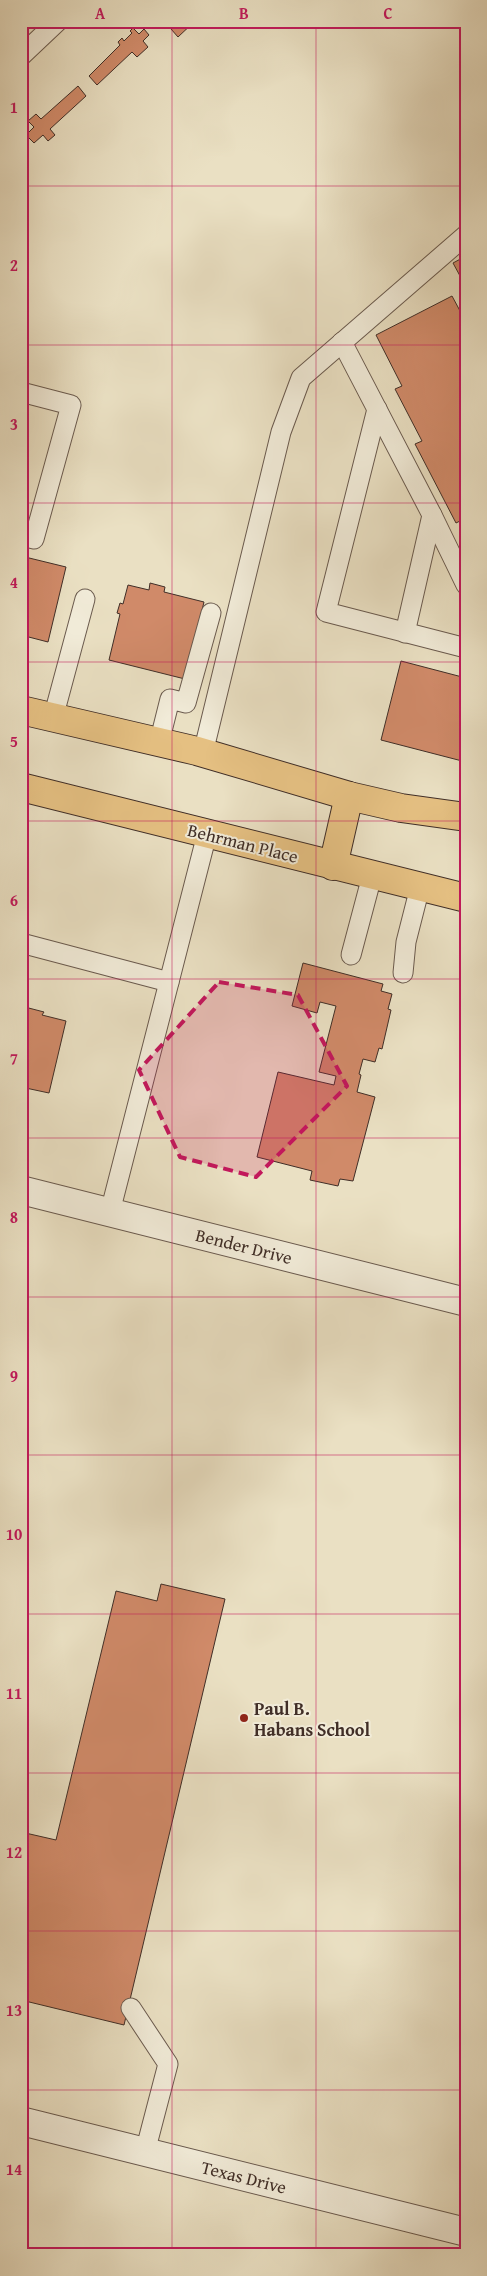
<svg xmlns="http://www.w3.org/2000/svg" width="487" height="2276" font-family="'Gentium Book Plus',serif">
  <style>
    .building { fill: #d08a69; stroke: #402e27 }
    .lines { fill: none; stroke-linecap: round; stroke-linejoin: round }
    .lane-casing { stroke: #6a5a4e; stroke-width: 21 }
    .street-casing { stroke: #6a5a4e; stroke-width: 30 }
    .primary-casing { stroke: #402e27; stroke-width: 30 }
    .lane { stroke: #f1ebd8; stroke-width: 19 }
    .street { stroke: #f1ebd8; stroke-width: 28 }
    .primary { stroke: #e5c082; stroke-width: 28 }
    .marked { fill: #c2185b; fill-opacity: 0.2; stroke: #c2185b; stroke-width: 4; stroke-dasharray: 10 6; stroke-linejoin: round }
    .grid { fill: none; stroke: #c2185b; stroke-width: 1; stroke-opacity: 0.55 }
    .poi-dot { fill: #8f2418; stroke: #f1ebd8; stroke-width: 2 }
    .labels { text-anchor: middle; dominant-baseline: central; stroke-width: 4; stroke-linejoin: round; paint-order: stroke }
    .street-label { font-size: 18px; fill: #402e27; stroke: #f1ebd8 }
    .poi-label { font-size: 18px; font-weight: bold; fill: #402e27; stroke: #f1ebd8; text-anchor: start }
    .neatline { fill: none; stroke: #c2185b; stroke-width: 2 }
    .grid-label { font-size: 16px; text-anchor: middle; font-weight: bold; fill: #c2185b }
  </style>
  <rect width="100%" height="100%" fill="#eae0c3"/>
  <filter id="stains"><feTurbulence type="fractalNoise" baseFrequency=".004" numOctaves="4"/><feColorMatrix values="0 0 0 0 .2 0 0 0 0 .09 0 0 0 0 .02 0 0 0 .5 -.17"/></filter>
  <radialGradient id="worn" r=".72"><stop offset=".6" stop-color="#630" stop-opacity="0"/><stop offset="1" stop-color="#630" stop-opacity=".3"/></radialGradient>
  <g class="building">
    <polygon points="164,21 195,21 178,37"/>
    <polygon points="133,28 139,34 144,29 149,35 143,41 148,47 137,57 132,52 97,85 89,76 120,45 118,42 122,38 124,41 132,33 130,31"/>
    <polygon points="78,86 86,96 50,129 55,135 48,141 43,135 34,143 26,135 34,127 28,121 36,114 41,119"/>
    <polygon points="466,256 466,287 453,263"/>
    <polygon points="452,296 466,322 466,532 460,521 456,523 415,444 422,441 395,389 402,386 376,335"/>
    <polygon points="21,556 66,567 48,642 21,635"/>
    <polygon points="150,583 165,587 164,592 204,602 185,679 109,660 120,614 117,613 120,603 123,604 128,585 149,590"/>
    <polygon points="401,661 466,678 466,762 381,740"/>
    <polygon points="303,963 383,984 381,991 392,994 388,1009 391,1010 382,1049 379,1048 375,1062 363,1059 359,1074 361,1075 357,1092 375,1097 353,1181 340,1179 338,1186 310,1180 312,1171 257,1157 278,1072 334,1085 336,1076 319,1072 336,1006 320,1002 317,1013 292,1006"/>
    <polygon points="21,1006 44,1012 42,1015 66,1021 49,1093 21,1087"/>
    <polygon points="161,1584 225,1599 124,2025 21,2000 21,1832 56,1840 116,1591 157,1601"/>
  </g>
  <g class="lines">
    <g class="lane-casing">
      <g id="lane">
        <polyline points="21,56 58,21"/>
        <polyline points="342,342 432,515 466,585"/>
        <polyline points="21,392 71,405 34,539 21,536"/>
        <polyline points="377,409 326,612 466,648"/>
        <polyline points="405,633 432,515"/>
        <polyline points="53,718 85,599"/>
        <polyline points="159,743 170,699 186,703 211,613"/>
        <polyline points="203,753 281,432 301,378 466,235"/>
        <polyline points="21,943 169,982"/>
        <polyline points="351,955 372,876"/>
        <polyline points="403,973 406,942 420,887"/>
        <polyline points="110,1212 207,834"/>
        <polyline points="131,2008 168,2064 145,2152"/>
      </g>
    </g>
    <g class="street-casing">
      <g id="street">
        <polyline points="21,1190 466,1302"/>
        <polyline points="21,2121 466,2232"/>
      </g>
    </g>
    <g class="primary-casing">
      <g id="primary">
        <polyline points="21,710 197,751 349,796 401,808 466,817"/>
        <polyline points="21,787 466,898"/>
        <polyline points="333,866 349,796"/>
      </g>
    </g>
    <use href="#lane" class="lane"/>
    <use href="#street" class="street"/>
    <use href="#primary" class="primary"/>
  </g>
  <path class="marked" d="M219 982 298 995 347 1086 256 1177 180 1157 139 1070Z"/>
  <path class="grid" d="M172 21V2255M316 21V2255M21 186H466M21 345H466M21 503H466M21 662H466M21 821H466M21 979H466M21 1138H466M21 1297H466M21 1455H466M21 1614H466M21 1773H466M21 1931H466M21 2090H466"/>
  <circle class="poi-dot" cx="244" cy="1718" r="5"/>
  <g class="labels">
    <g class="street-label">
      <text transform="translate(243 843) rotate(14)">Behrman Place</text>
      <text transform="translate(244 1246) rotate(14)">Bender Drive</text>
      <text transform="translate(244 2177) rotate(14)">Texas Drive</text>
    </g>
    <g class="poi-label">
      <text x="254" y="1708">Paul B.<tspan x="254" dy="21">Habans School</tspan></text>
    </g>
  </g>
  <rect width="487" height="2276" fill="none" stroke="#eae0c3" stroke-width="55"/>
  <rect x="28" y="28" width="432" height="2220" class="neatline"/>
  <g class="grid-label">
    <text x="100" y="19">A</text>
    <text x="244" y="19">B</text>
    <text x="388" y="19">C</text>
    <text x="14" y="113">1</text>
    <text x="14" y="271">2</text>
    <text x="14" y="430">3</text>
    <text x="14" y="588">4</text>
    <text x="14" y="747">5</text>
    <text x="14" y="906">6</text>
    <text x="14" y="1064">7</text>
    <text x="14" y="1223">8</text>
    <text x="14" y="1382">9</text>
    <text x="14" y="1540">10</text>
    <text x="14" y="1699">11</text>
    <text x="14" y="1858">12</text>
    <text x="14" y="2016">13</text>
    <text x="14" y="2175">14</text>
  </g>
  <rect width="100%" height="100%" filter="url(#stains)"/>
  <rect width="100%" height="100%" fill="url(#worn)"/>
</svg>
